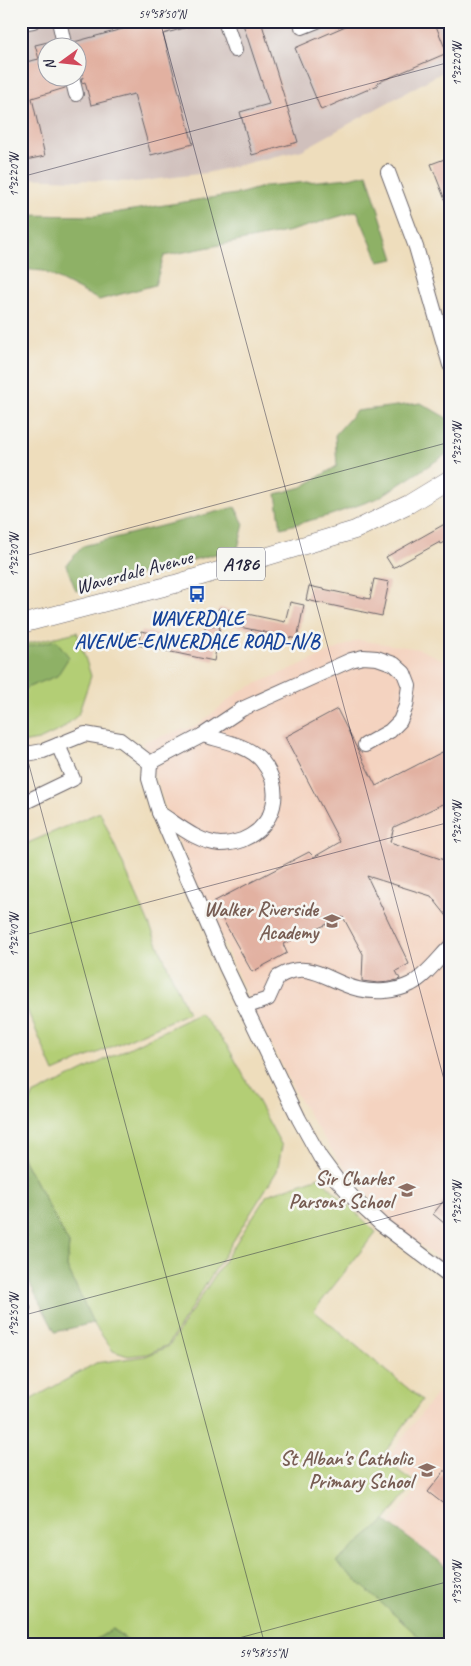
<svg xmlns="http://www.w3.org/2000/svg" width="471" height="1666" font-family="Caveat,sans-serif">
  <style>
    .built { fill: #f4d3c0 }
    .industrial { fill: #d0c0bc; fill-rule: evenodd }
    .green { fill: #b3ce74; stroke: #6a7858 }
    .forest { fill: #8eb166; stroke: #586a50 }
    .building { fill: #e2b1a1 }
    .lines { fill: none; stroke-linecap: round; stroke-linejoin: round }
    .minor-casing { stroke: #696368; stroke-width: 16 }
    .major-casing { stroke: #696368; stroke-width: 19 }
    .minor { stroke: #fff; stroke-width: 14 }
    .major { stroke: #fff; stroke-width: 18 }
    .ticks { fill: none; stroke: #22223b; stroke-width: 1; stroke-opacity: 0.45 }
    .labels { text-anchor: middle; dominant-baseline: central; stroke-width: 5; stroke-linejoin: round; paint-order: stroke }
    .shield { fill: #f6f6f2; stroke: #626272; stroke-width: 1 }
    .shield-label { font-size: 19px; font-weight: bold; fill: #22223b }
    .street-label { font-size: 20px; fill: #22223b; stroke: #f6f6f2 }
    .transit-label { font-size: 20px; font-weight: bold; fill: #164399; stroke: #f6f6f2 }
    .education-label { font-size: 20px; font-weight: bold; fill: #785e54; stroke: #f6f6f2; text-anchor: end }
    .neatline { fill: none; stroke: #22223b; stroke-width: 2 }
    .ticks-label { font-size: 12px; text-anchor: middle; fill: #22223b }
  </style>
  <rect width="100%" height="100%" fill="#f6f6f2"/>
  <filter id="ink" filterUnits="userSpaceOnUse"><feTurbulence type="fractalNoise" baseFrequency=".02" numOctaves="2"/><feDisplacementMap in="SourceGraphic" scale="10" xChannelSelector="R" yChannelSelector="G"/><feConvolveMatrix kernelMatrix="1 2 1 2 8 2 1 2 1" color-interpolation-filters="sRGB"/></filter>
  <filter id="wash" filterUnits="userSpaceOnUse"><feTurbulence type="fractalNoise" baseFrequency=".0096" numOctaves="4" result="noise"/><feDisplacementMap in="SourceGraphic" scale="20" xChannelSelector="R" yChannelSelector="G"/><feGaussianBlur stdDeviation="1.12" result="paint"/><feColorMatrix in="noise" values="0 0 0 0 0 0 0 0 0 0 0 0 0 0 0 0 0 1.4 0 .05"/><feComposite in="paint" operator="in"/></filter>
  <g filter="url(#wash)">
    <rect width="100%" height="100%" fill="#eeddbc"/>
    <g class="built">
      <polygon points="358,640 419,649 446,661 450,667 450,1269 390,1221 338,1160 300,1101 253,1009 175,833 143,742 198,725 240,691"/>
      <polygon points="450,1376 450,1568 390,1523 421,1485 389,1456"/>
    </g>
    <path class="industrial" d="M21 21H450V68L302 150 206 173 136 182 21 178ZM48 48H78V78H48Z"/>
    <g class="green">
      <polygon points="77,632 91,676 78,715 62,729 39,740 21,743 21,645"/>
      <polygon points="100,812 188,1013 54,1072 21,996 21,846"/>
      <polygon points="200,1013 228,1047 282,1146 277,1171 168,1345 147,1354 128,1356 113,1351 93,1323 67,1267 69,1244 21,1155 21,1124 33,1095"/>
      <polygon points="319,1177 376,1232 314,1311 422,1400 381,1458 415,1483 385,1521 337,1562 428,1645 134,1645 113,1629 87,1645 21,1645 21,1405 96,1363 146,1356 169,1346 267,1195"/>
    </g>
    <g class="forest">
      <polygon points="367,174 394,259 379,262 357,211 291,231 164,256 155,285 99,300 43,271 21,269 21,215 94,216 242,193 266,186 349,178"/>
      <polygon points="421,403 450,420 450,452 378,498 331,515 281,528 276,494 302,487 337,466 335,435 356,411"/>
      <polygon points="235,507 244,524 238,548 76,591 66,565 83,546"/>
      <polygon points="56,640 69,657 57,676 21,690 21,648"/>
      <polygon points="21,1155 69,1244 67,1267 93,1323 55,1332 21,1267"/>
      <polygon points="385,1521 450,1569 450,1645 428,1645 336,1562"/>
      <polygon points="113,1629 134,1645 87,1645"/>
    </g>
    <g id="blocks">
      <g class="building">
        <polygon points="152,21 195,21 195,25 163,34 193,144 151,155 134,94 91,105 85,82 82,83 81,78 83,78 78,56 78,48 75,48 74,42"/>
        <polygon points="242,21 261,21 298,142 252,155 240,112 269,104"/>
        <polygon points="357,21 434,21 447,53 377,83 378,85 321,110 295,48"/>
        <polygon points="48,42 48,78 63,78 65,88 32,98 45,156 21,161 21,63 39,59 35,45"/>
        <polygon points="450,157 450,209 449,210 431,164"/>
        <polygon points="450,521 450,540 441,544 440,542 393,568 386,557"/>
        <polygon points="374,579 389,582 382,616 306,600 309,586 370,599"/>
        <polygon points="290,602 304,605 297,639 216,622 219,608 285,622"/>
        <polygon points="206,624 220,627 214,661 138,645 141,631 202,643"/>
        <polygon points="337,709 376,786 450,748 450,804 443,804 394,827 390,842 450,862 450,920 431,896 367,876 409,964 396,971 400,979 390,982 378,983 362,981 363,954 343,917 283,944 287,953 252,972 213,902 309,852 314,857 340,842 285,737"/>
        <polygon points="450,1193 450,1228 433,1214"/>
        <polygon points="450,1464 450,1509 428,1492"/>
      </g>
    </g>
  </g>
  <g filter="url(#ink)">
    <use href="#blocks" fill-opacity="0" stroke="#696368" stroke-width="1"/>
    <g class="lines">
      <g class="minor-casing">
        <g id="minor">
          <polyline points="59,21 65,48"/>
          <polyline points="225,21 235,50"/>
          <polyline points="21,23 33,21"/>
          <polyline points="302,27 317,21"/>
          <polyline points="72,78 76,94"/>
          <polyline points="388,172 416,247 450,365"/>
          <polyline points="203,735 242,709 300,683 351,660 363,657 377,658 394,664 404,673 409,686 406,706 400,721 390,731 365,745"/>
          <polyline points="21,755 43,751 85,734 120,740 150,763 149,779 159,812 226,967 299,1119 320,1157 337,1180 356,1201 381,1224 450,1276"/>
          <path d="M150 763 203 735C222 741 249 745 262 761 285 790 275 826 242 840 236 842 227 844 220 844 197 842 178 825 159 813"/>
          <polyline points="21,804 73,779 58,745"/>
          <path d="M245 1007 268 999 278 977C310 958 328 982 358 989 375 993 395 992 411 984 426 976 438 959 450 947"/>
          <polyline points="21,1304 23,1308"/>
        </g>
      </g>
      <g class="major-casing">
        <polyline id="major" points="21,624 175,584 355,530 409,504 450,479"/>
      </g>
      <use href="#minor" class="minor"/>
      <use href="#major" class="major"/>
    </g>
  </g>
  <path class="ticks" d="M160 21 450 1102M21 177 450 62M21 557 450 442M21 735 265 1645M21 936 450 822M21 1316 450 1201M213 1645 450 1581"/>
  <defs>
    <g id="bus-bare" transform="scale(1.35)"><path d="M-5-6H5V4H4V6H2V4H-2V6H-4V4H-5ZM-3.5-4V0h7V-4ZM-3.5 1.2v1.5H-2V1.2ZM2 1.2v1.5H3.5V1.2Z" fill="#1a4fb4" stroke="#f6f6f2" stroke-width="2.5" paint-order="stroke"/></g>
    <g id="school-bare" transform="scale(1.35)"><path d="M0-5L7-2L0 1L-7-2ZM-4 1L0 2.5L4 1V4Q0 6-4 4Z" fill="#8d6e63" stroke="#f6f6f2" stroke-width="2.5" paint-order="stroke"/></g>
  </defs>
  <g fill-rule="evenodd">
    <use href="#bus-bare" x="197" y="594"/>
    <use href="#school-bare" x="332" y="921"/>
    <use href="#school-bare" x="407" y="1190"/>
    <use href="#school-bare" x="427" y="1470"/>
  </g>
  <g class="labels">
    <rect class="shield" x="217" y="547.5" width="48" height="33" rx="4"/>
    <g class="shield-label">
      <text x="241" y="564">A186</text>
    </g>
    <g class="street-label">
      <text transform="translate(134 572) rotate(-15)">Waverdale Avenue</text>
    </g>
    <g class="transit-label">
      <text x="197" y="618">WAVERDALE<tspan x="197" dy="23">AVENUE-ENNERDALE ROAD-N/B</tspan></text>
    </g>
    <g class="education-label">
      <text x="318" y="909">Walker Riverside<tspan x="318" dy="23">Academy</tspan></text>
      <text x="393" y="1178">Sir Charles<tspan x="393" dy="23">Parsons School</tspan></text>
      <text x="413" y="1458">St Alban's Catholic<tspan x="413" dy="23">Primary School</tspan></text>
    </g>
  </g>
  <rect width="471" height="1666" fill="none" stroke="#f6f6f2" stroke-width="55"/>
  <g transform="translate(62 62) rotate(255)"><circle r="24" fill="#f6f6f2" stroke="#a1a1a9"/>
  <path d="M0-4L9 19L0 12L-9 19Z" fill="#d1495b"/>
  <text y="-8" font-size="14" font-weight="bold" text-anchor="middle" fill="#22223b">N</text>
  </g>
  <rect x="28" y="28" width="416" height="1610" class="neatline"/>
  <g class="ticks-label">
    <text x="162" y="18">54°58'50"N</text>
    <text transform="translate(457 64) rotate(-90)" y="4">1°32'20"W</text>
    <text transform="translate(14 175) rotate(-90)" y="4">1°32'20"W</text>
    <text transform="translate(457 444) rotate(-90)" y="4">1°32'30"W</text>
    <text transform="translate(14 555) rotate(-90)" y="4">1°32'30"W</text>
    <text transform="translate(457 823) rotate(-90)" y="4">1°32'40"W</text>
    <text transform="translate(14 935) rotate(-90)" y="4">1°32'40"W</text>
    <text transform="translate(457 1203) rotate(-90)" y="4">1°32'50"W</text>
    <text transform="translate(14 1315) rotate(-90)" y="4">1°32'50"W</text>
    <text transform="translate(457 1583) rotate(-90)" y="4">1°33'00"W</text>
    <text x="263" y="1657">54°58'55"N</text>
  </g>
</svg>
